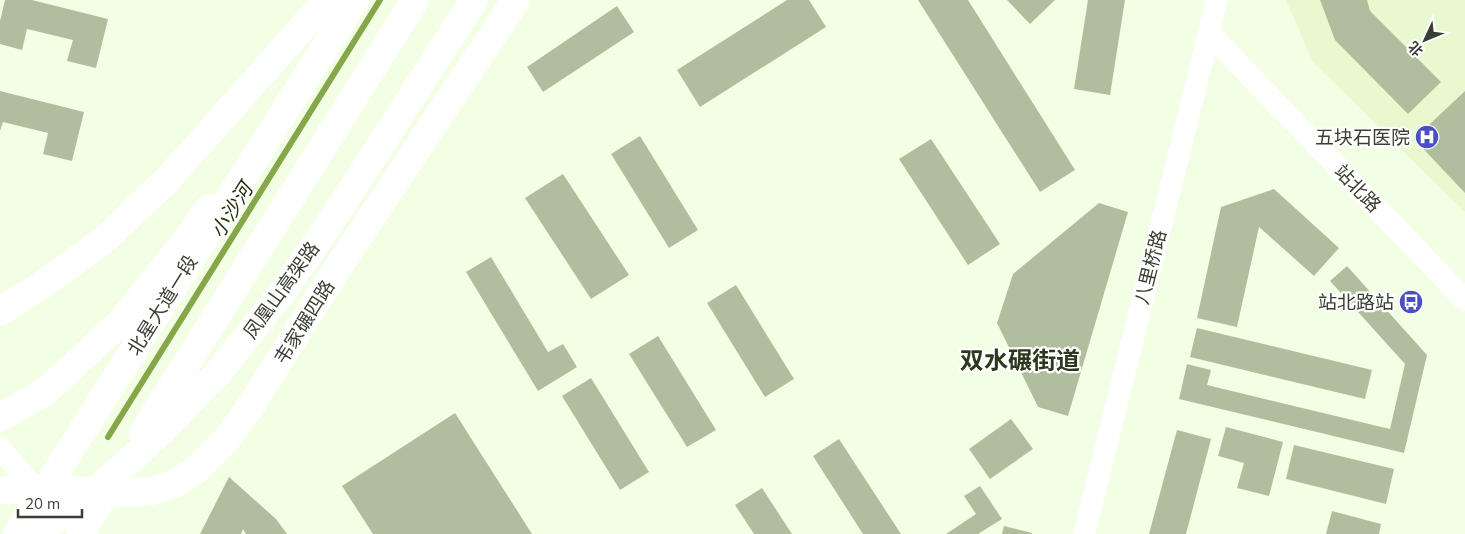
<svg xmlns="http://www.w3.org/2000/svg" width="1465" height="534" font-family="Mulish,'Noto Sans SC',sans-serif">
  <style>
    .built { fill: #e8f9d0 }
    .lines { fill: none; stroke-linecap: round; stroke-linejoin: round }
    .stream { stroke: #85a74a; stroke-width: 6 }
    .building { fill: #b0be9e }
    .minor { stroke: #fff; stroke-width: 22 }
    .major { stroke: #fff; stroke-width: 28 }
    .highway { stroke: #fff; stroke-width: 28 }
    .labels { text-anchor: middle; dominant-baseline: central; stroke-width: 4.5; stroke-linejoin: round; paint-order: stroke }
    .poi-label { font-size: 19px; fill: #393f32; stroke: #fff; text-anchor: end }
    .street-label { font-size: 19px; fill: #393f32; stroke: #fff }
    .water-label { font-size: 20px; font-style: italic; fill: #222f08; stroke: #fff }
    .district-label { font-size: 24px; font-weight: bold; fill: #2e381e; stroke: #fff }
  </style>
  <rect width="100%" height="100%" fill="#f3ffe4"/>
  <polygon class="built" points="1286,0 1465,0 1465,212 1313,62"/>
  <g class="lines">
    <polyline class="stream" points="108,437 380,0"/>
  </g>
  <g class="building">
    <polygon points="5,0 32,0 108,19 96,68 67,61 73,40 27,29 22,50 0,44 0,21"/>
    <polygon points="787,0 809,0 826,27 700,107 677,70"/>
    <polygon points="918,0 968,0 1075,170 1040,192"/>
    <polygon points="1007,0 1055,0 1030,24"/>
    <polygon points="1088,0 1125,0 1110,95 1074,89"/>
    <polygon points="1320,0 1367,0 1370,11 1441,82 1408,114 1335,40"/>
    <polygon points="617,6 634,32 543,92 527,67"/>
    <polygon points="0,91 84,112 72,161 43,154 48,133 3,122 0,131"/>
    <polygon points="1465,91 1465,193 1414,139"/>
    <polygon points="640,136 698,230 669,248 611,154"/>
    <polygon points="931,139 1000,244 968,265 899,159"/>
    <polygon points="563,174 629,275 591,299 525,198"/>
    <polygon points="1274,189 1339,248 1314,276 1259,227 1237,327 1197,318 1221,207"/>
    <polygon points="1099,203 1128,212 1068,416 1038,407 997,323 1013,274"/>
    <polygon points="491,257 548,352 563,344 577,367 538,391 466,272"/>
    <polygon points="1347,266 1427,355 1404,453 1179,399 1187,364 1211,370 1207,385 1390,429 1405,364 1330,281"/>
    <polygon points="736,285 794,379 765,397 707,303"/>
    <polygon points="1197,328 1372,370 1365,399 1190,357"/>
    <polygon points="658,336 716,430 687,447 629,354"/>
    <polygon points="591,378 649,472 620,490 562,396"/>
    <polygon points="455,413 532,534 373,534 342,486"/>
    <polygon points="1011,419 1033,449 990,479 969,449"/>
    <polygon points="1226,427 1283,442 1269,496 1237,488 1244,463 1218,456"/>
    <polygon points="1177,430 1211,439 1186,534 1149,534"/>
    <polygon points="839,439 901,534 863,534 813,456"/>
    <polygon points="1294,445 1394,469 1386,504 1286,479"/>
    <polygon points="229,477 276,519 287,534 246,534 243,529 241,534 200,534"/>
    <polygon points="980,486 1002,519 978,534 946,534 976,514 964,496"/>
    <polygon points="762,488 792,534 754,534 735,505"/>
    <polygon points="1332,511 1381,524 1379,534 1326,534"/>
    <polygon points="1004,526 1032,533 1032,534 1002,534"/>
  </g>
  <g class="lines">
    <g class="minor">
      <polyline points="1209,33 1465,300"/>
      <polyline points="0,448 44,499"/>
      <polyline points="1084,534 1209,33 1216,0"/>
    </g>
    <g class="major">
      <polyline points="0,418 46,391 121,322 191,234 209,208"/>
      <polyline points="0,491 35,488 123,493 151,491 176,483 196,470 228,438 250,407 337,269 516,0"/>
    </g>
    <g class="highway">
      <polyline points="0,312 45,283 104,240 166,181 327,0"/>
      <polyline points="143,433 415,0"/>
      <polyline points="17,534 355,0"/>
      <polyline points="35,534 98,489 162,431 218,373 280,295 329,225 474,0"/>
      <polyline points="80,534 108,489"/>
    </g>
  </g>
  <defs>
    <g id="hospital-disc" transform="scale(1.25)"><circle r="9.5" fill="#4b4ec4" stroke="#fff"/><path d="M-5-5h3v3.5h4V-5h3V5h-3V1.5h-4V5h-3Z" fill="#fff"/></g>
    <g id="bus-disc" transform="scale(1.25)"><circle r="9.5" fill="#4b4ec4" stroke="#fff"/><path d="M-5-6H5V4H4V6H2V4H-2V6H-4V4H-5ZM-3.5-4V0h7V-4ZM-3.5 1.2v1.5H-2V1.2ZM2 1.2v1.5H3.5V1.2Z" fill="#fff"/></g>
  </defs>
  <g fill-rule="evenodd">
    <use href="#hospital-disc" x="1427" y="137"/>
    <use href="#bus-disc" x="1411" y="302"/>
  </g>
  <g class="labels">
    <g class="poi-label">
      <text x="1410" y="137">五块石医院</text>
      <text x="1394" y="302">站北路站</text>
    </g>
    <g class="street-label">
      <text transform="translate(1358 188) rotate(46)">站北路</text>
      <text transform="translate(1150 267) rotate(-76)">八里桥路</text>
      <text transform="translate(281 290) rotate(-54)">凤凰山高架路</text>
      <text transform="translate(162 305) rotate(-58)">北星大道一段</text>
      <text transform="translate(304 322) rotate(-58)">韦家碾四路</text>
    </g>
    <g class="water-label">
      <text transform="translate(231 210) rotate(-58)">小沙河</text>
    </g>
    <g class="district-label">
      <text x="1020" y="360">双水碾街道</text>
    </g>
  </g>
  <g transform="translate(1425 40) rotate(226)" stroke="#ffffff" stroke-width="4" paint-order="stroke">
  <path d="M0-4L9 19L0 12L-9 19Z" fill="#393f32"/>
  <text y="-8" font-size="14" font-weight="bold" text-anchor="middle" fill="#393f32">北</text>
  </g>
  <path d="M18 509v8h64v-8" fill="none" stroke="#393f32" stroke-width="2.5"/>
  <text x="25" y="509" font-size="15" fill="#393f32" stroke="#ffffff" stroke-width="4" paint-order="stroke">20 m</text>
</svg>
